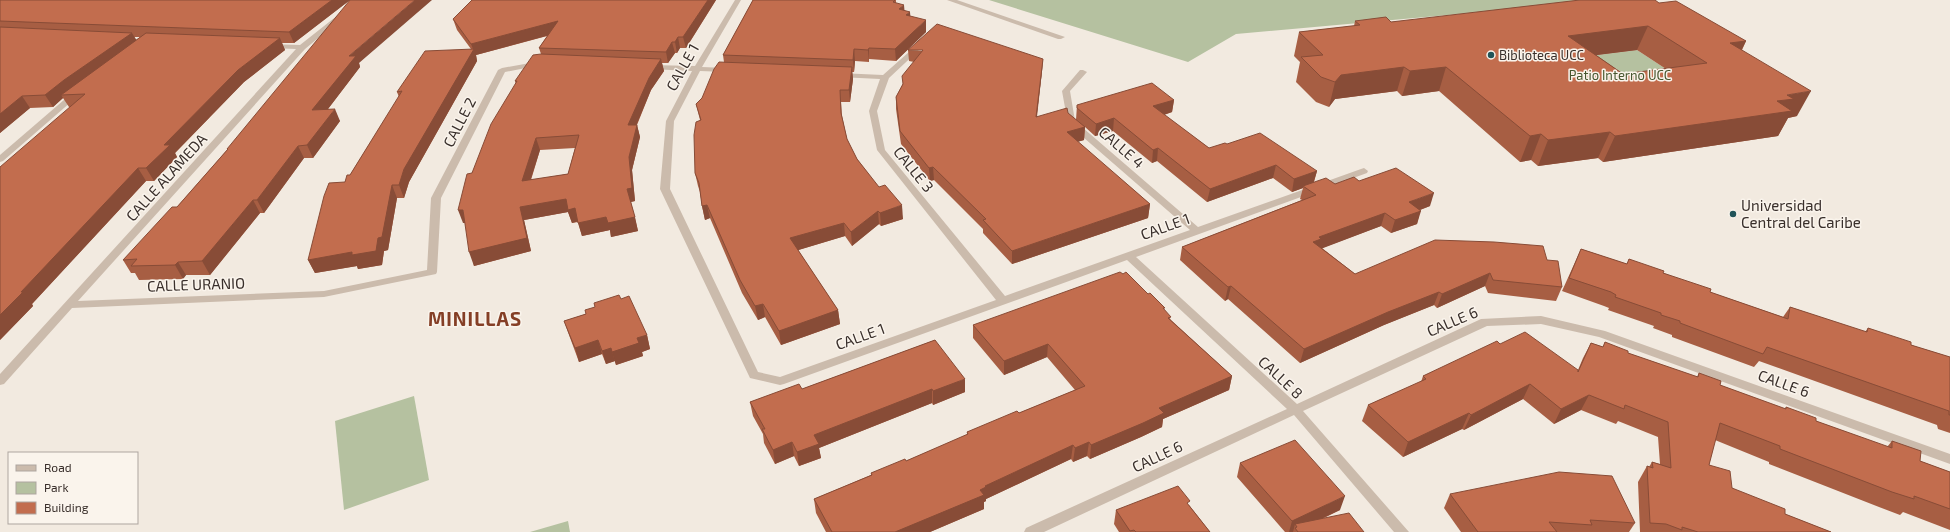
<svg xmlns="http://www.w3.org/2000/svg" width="1950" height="532" font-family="'Exo 2',sans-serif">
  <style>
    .green { fill: #b5c1a0 }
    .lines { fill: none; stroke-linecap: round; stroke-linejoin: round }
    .minor { fill: #cbbbac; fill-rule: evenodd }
    .wall { fill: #a75e43; fill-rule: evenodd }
    .shaded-wall { fill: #884c37 }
    .building { fill: #c26d4e; stroke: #884c37; fill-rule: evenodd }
    .poi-dot { fill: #215459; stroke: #faf4ec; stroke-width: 1.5 }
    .labels { text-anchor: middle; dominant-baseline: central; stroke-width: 3; stroke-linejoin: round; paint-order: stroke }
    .far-poi-label { font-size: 13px; fill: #392f2b; stroke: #faf4ec; text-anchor: start }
    .far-park-label { font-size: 13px; fill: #47562f; stroke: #faf4ec }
    .street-label { font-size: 15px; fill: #392f2b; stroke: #faf4ec }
    .poi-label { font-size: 15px; fill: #392f2b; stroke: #faf4ec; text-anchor: start }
    .district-label { font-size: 19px; font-weight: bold; letter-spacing: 1px; fill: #853f26; stroke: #faf4ec }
  </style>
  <rect width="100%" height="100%" fill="#f2eae0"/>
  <g class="green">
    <polygon points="989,0 1615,0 1236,34 1188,62"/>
    <polygon points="1637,50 1695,88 1612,99 1558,60"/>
    <polygon points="414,396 429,480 344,510 335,421"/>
    <polygon points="568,521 570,532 530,532"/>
  </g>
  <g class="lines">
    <g class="minor">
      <polygon points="357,0 364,0 305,49 78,301 324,291 427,270 431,198 498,70 502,68 541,61 541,65 505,72 441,198 437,272 436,274 324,297 72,308 4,384 0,385 0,374 296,49 270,48 266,46 267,44 300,45"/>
      <polygon points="735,0 741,0 702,67 726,68 730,70 726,72 700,71 674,121 670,189 758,372 780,377 996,300 877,150 869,111 880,79 839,77 835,75 839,73 883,75 918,44 922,46 921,48 889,78 877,111 885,150 1005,296 1190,230 1068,124 1062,91 1080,70 1083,70 1087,72 1070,91 1075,121 1198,227 1361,169 1364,168 1368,171 1367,173 1136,257 1297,404 1481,319 1541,316 1605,331 1950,454 1950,464 1599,337 1541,324 1487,326 1303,411 1409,532 1394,532 1294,415 1044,532 1024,532 1026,528 1287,409 1127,260 784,384 780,385 750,378 660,189 666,121 692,71 650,69 646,67 650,65 695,66"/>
      <polygon points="947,0 957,0 1065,37 1061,39 1058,39"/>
      <polygon points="72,93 78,93 79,95 3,161 0,162 0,155"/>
    </g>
  </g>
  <g class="wall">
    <path d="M0 0H350L294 43H282L285 50 244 82 175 153 177 157 154 181H146L32 304 33 306 0 340 70 107H69L63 98 53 107 30 108 0 133ZM134 37H140L136 40Z"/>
    <path d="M472 0H716L686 48H680L677 53H675L668 63H662L664 71 651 90 637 125 640 137 632 170 635 201 631 202 638 231 611 237 610 230 582 236 578 222 572 223 568 212 524 220 531 251 474 266 465 223H463L472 173 516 84 515 81 541 54 539 48 547 36 476 55 477 61 409 182 404 198H397L388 250 384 251 382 265 358 269 357 266 315 273 308 260 345 182 350 175 399 97 397 92 471 49 457 30 453 19ZM575 148 568 174 531 180 540 150Z"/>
    <polygon points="753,0 896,0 896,3 926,32 896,61 869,59 869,62 855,61 854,72 852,72 853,79 850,102 841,102 842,116 847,139 857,159 903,219 881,226 879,224 852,246 845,236 798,250 838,310 840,324 781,345 765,317 758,320 742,293 710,218 705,220 702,206 700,192 698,186 695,173 700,120 696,104 702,98 724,62 723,55"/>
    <path d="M1659 3 1746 41 1742 50 1797 116 1788 118 1778 136 1603 162 1598 158 1538 166 1531 160 1520 162 1439 91 1402 96 1397 91 1335 99 1329 107 1316 102 1296 82 1300 62 1294 56 1299 32 1354 26 1355 21 1391 22ZM1637 50 1666 69 1623 74 1596 55Z"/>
    <polygon points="908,50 1043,59 1042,71 1037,117 1068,113 1076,120 1077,105 1174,100 1172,112 1164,115 1209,148 1227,144 1317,171 1314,182 1335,184 1359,181 1430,206 1420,210 1417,224 1391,233 1381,226 1322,248 1355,274 1547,260 1562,287 1556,301 1488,293 1485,286 1437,308 1434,305 1384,325 1300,363 1228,299 1225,301 1180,260 1182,247 1302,200 1300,199 1303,188 1292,192 1273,178 1207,202 1157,161 1152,163 1113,131 1095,136 1085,127 1084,140 1077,142 1150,204 1148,218 1012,264 983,233 983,229 934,180 930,181 901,144 896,109 896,97 914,62 909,61"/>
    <polygon points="359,63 360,67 328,109 340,121 313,158 304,158 264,213 260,213 210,275 186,275 183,279 139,280 135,273 131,273 123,260 177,207 227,150 227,149"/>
    <polygon points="1581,249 1627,264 1629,259 1710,292 1783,317 1790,307 1865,332 1868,328 1911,345 1950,357 1950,433 1938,429 1937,425 1759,361 1754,367 1672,337 1672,335 1653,328 1654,326 1608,310 1609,308 1604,306 1562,291"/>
    <polygon points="621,299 647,335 650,349 642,352 643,356 616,365 615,361 606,364 602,354 579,362 569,335 564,321 586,314"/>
    <polygon points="1164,310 1171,320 1232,376 1229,390 1163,419 1162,427 1141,437 1090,459 1087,456 1073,462 1071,459 986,499 986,501 984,502 984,509 930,532 826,532 816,513 814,499 871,475 871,473 906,461 967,435 967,432 1019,413 1075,390 1047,357 1004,375 973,338 973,325"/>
    <polygon points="935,340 965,392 933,405 932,403 819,448 821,458 799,466 794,456 775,464 764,443 763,434 753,416 750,402 802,389"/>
    <polygon points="1605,342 1628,353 1697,377 1699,373 1720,385 1785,409 1786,407 1816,421 1887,447 1892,441 1920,461 1950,472 1950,530 1903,512 1900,515 1879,507 1769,464 1769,462 1715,440 1709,465 1732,488 1785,514 1831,532 1640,532 1638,482 1647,466 1649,467 1652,462 1660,464 1658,437 1618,421 1616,424 1581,410 1554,424 1523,399 1464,430 1462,429 1403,457 1362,421 1368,405 1421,382 1423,376 1500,344 1578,370 1583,358 1591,343 1603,347"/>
    <polygon points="1240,463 1340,510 1322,519 1298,532 1285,532 1237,477"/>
    <polygon points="1450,494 1635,523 1629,532 1461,532 1444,508"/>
    <polygon points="1189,505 1210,532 1119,532 1114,524 1116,510"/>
  </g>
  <g class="shaded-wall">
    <polygon points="332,0 350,0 294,43 289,32"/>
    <polygon points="415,0 432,0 359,63 360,67 318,122 312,110 349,56"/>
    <polygon points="708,0 716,0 686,48 683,37"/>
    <polygon points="904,5 905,16 899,9"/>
    <polygon points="910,12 911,23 906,15"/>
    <polygon points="926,20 926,32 896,61 895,49"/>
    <polygon points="558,21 561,32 476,55 477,61 409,182 404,198 399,185 404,169 473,49 471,44"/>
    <polygon points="1648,26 1637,50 1558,60 1568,36"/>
    <polygon points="132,33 139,44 61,95 63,98 53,107 45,95 64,80"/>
    <polygon points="678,37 680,48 677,53 675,42"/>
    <polygon points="280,38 285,50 244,82 175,153 177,157 154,181 146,168 164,145 238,70"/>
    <polygon points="1746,41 1734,65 1730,43"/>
    <polygon points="672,42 675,53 668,63 666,52"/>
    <polygon points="869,48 869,62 868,50"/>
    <polygon points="854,49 855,61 854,72 853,60"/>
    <polygon points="661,59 664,71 651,90 631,138 628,125 649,78"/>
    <polygon points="1043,59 1042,71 1035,130 1036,117"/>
    <polygon points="852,67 853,79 850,102 849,90"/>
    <polygon points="1404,67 1397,91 1335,99 1329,107 1335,82 1341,75"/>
    <polygon points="1446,67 1439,91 1402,96 1410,71"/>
    <polygon points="1811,91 1797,116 1788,118 1778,136 1603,162 1615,136 1787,95"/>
    <polygon points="22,96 30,108 0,133 0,114"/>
    <polygon points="1174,100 1172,112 1151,119 1153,106"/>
    <polygon points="335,109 340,121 313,158 307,145"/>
    <polygon points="1114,118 1113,131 1095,136 1096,124"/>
    <polygon points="637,125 640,137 632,170 635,201 630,202 627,189 629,157"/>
    <polygon points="1085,127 1084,140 1066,145 1067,132"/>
    <polygon points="1610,132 1598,158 1538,166 1548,140"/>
    <polygon points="1541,134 1531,160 1520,162 1530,136"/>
    <polygon points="536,138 540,150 526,194 522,181"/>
    <polygon points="298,146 304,158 264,213 257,200"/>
    <polygon points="1158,148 1157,161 1152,163 1153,150"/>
    <polygon points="1276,165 1273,178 1207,202 1210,189"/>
    <polygon points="933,167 934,180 930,181 929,168"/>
    <polygon points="138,168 146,181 32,304 33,306 0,340 0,315 21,292"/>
    <polygon points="1317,171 1313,184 1303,186 1303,188 1292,192 1294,179"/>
    <polygon points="392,185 397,198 388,250 384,251 382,265 358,269 357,266 315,273 308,260 352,252 378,238"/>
    <polygon points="1434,193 1430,206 1404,216 1409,202"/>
    <polygon points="566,199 575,208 579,221 572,223 568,212 524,220 531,251 474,266 469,252 520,207"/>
    <polygon points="253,200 260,213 210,275 202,261"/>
    <polygon points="1150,204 1148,218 1012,264 1012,251"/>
    <polygon points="707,205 710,218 705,220 702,206"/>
    <polygon points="902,205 903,219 881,226 880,213"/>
    <polygon points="458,210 463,210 467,223 463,223"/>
    <polygon points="878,211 879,224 852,246 851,232"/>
    <polygon points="1421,211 1417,224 1391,233 1395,220"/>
    <polygon points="1385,213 1381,226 1318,250 1313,242 1319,237"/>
    <polygon points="606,217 635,217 638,231 611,237 610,230 582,236 578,223"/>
    <polygon points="844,223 845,236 792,252 790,238"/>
    <polygon points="178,262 186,275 183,279 175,265"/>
    <polygon points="1490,273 1485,286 1437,308 1442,294"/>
    <polygon points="1231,286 1228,299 1225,301 1228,287"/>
    <polygon points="1439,292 1434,305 1384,325 1300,363 1304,349 1388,312"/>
    <polygon points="763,304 765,317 758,320 755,306"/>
    <polygon points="838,310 840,324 781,345 779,331"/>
    <polygon points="647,335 650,349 642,352 643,356 616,365 612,352 637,338"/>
    <polygon points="598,340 602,354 579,362 575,348"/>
    <polygon points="1048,344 1047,357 1004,375 1004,361"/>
    <polygon points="611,348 615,361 606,364 602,351"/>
    <polygon points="1232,376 1229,390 1163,419 1162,427 1141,437 1090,459 1091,445 1159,408"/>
    <polygon points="965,379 965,392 933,405 933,391"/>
    <polygon points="1530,384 1523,399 1464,430 1471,415"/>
    <polygon points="932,389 932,403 819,448 821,458 799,466 797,452 814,435"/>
    <polygon points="1589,395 1581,410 1554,424 1561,409"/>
    <polygon points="1469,413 1462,429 1403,457 1408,442"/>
    <polygon points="792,442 794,456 775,464 773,450"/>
    <polygon points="1089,442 1087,456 1073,462 1075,448"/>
    <polygon points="1073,445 1071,459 986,499 986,501 984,502 984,509 930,532 895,532 985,486"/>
    <polygon points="1345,496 1340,510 1297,530 1297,527 1295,524 1293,532 1289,532 1292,521"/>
  </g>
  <g class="building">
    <polygon points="0,0 332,0 289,32 0,21"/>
    <polygon points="350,0 415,0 349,56 356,56 312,110 335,109 307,145 298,146 257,200 253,200 202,261 178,262 175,265 131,266 137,259 123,260 172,207 177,207 228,149 227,149"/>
    <polygon points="472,0 708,0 683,37 678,37 675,42 672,42 666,52 539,48 558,21 471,44 453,19"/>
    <polygon points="753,0 895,0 893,2 904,5 899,9 910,12 906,15 926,20 895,49 869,48 868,50 854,49 853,60 723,55"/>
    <path d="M1580 0H1655L1659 3 1676 1 1746 41 1730 43 1811 91 1787 95 1794 99 1777 101 1792 111 1615 136 1610 132 1548 140 1541 134 1530 136 1446 67 1410 71 1404 67 1341 75 1335 82 1321 77 1301 57 1323 55 1299 32 1360 25 1355 21 1386 17 1391 22ZM1648 26 1707 63 1623 74 1568 36Z"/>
    <polygon points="937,24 1043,59 1036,117 1067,108 1068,113 1085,127 1067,132 1150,204 1012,251 983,220 986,219 933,167 929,168 900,131 896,97 903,84 902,76 923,50 908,50"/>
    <polygon points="0,27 132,33 64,80 45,95 22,96 0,114"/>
    <polygon points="146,33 280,38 238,70 164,145 170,145 146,168 138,168 21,292 23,292 0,315 0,167 85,94 61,95"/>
    <polygon points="474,49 404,169 399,185 392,185 382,237 378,238 376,251 352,255 352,252 308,260 324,196 329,183 345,182 347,175 350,175 402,91 397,92 425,51"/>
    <path d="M541 54 661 59 649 78 628 125H637L629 157 632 188 627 189 635 217 608 223 606 217 578 223 575 208 568 210 566 199 520 207 527 238 469 252 463 210H458L467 174 472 173 491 124 517 81H515L533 55ZM579 135 568 174 522 181 536 138Z"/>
    <polygon points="719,62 852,67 849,90 840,90 841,113 847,139 857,159 879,187 885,185 902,205 880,213 878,211 851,232 844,223 790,238 838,310 779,331 763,304 755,306 740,280 707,205 702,206 699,183 695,173 694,135 696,122 701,120 696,104 702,98 714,69"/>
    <polygon points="1152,83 1174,100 1153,106 1209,148 1225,143 1227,144 1260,133 1317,171 1294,179 1276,165 1210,189 1158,148 1153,150 1114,118 1096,124 1077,108 1077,105"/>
    <polygon points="1396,168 1434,193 1409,202 1421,211 1395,220 1385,213 1319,237 1321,239 1313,242 1355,274 1435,240 1494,242 1543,246 1547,260 1558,261 1562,287 1493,280 1490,273 1442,294 1439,292 1388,312 1304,349 1231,286 1228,287 1182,247 1316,195 1303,186 1326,178 1335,184 1354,177 1359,181"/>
    <polygon points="1581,249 1627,264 1629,259 1664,271 1663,273 1711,289 1710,292 1788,319 1790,307 1867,332 1868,328 1911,342 1911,345 1950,357 1950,415 1949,415 1949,411 1767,347 1763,354 1680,323 1680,321 1661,315 1661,313 1615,297 1616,295 1611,292 1569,278"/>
    <polygon points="1120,272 1123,274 1126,272 1148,294 1150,293 1165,308 1163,308 1171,317 1168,318 1232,376 1159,408 1164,413 1143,423 1091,445 1089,442 1075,448 1073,445 985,486 986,487 980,490 984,495 895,532 832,532 814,499 872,475 871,473 905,459 906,461 968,434 967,432 1017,411 1019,413 1085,386 1048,344 1004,361 973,325"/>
    <polygon points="619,295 621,299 629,296 647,335 637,338 639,343 612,352 611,348 602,351 598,340 575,348 564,321 586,314 585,310 595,307 594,303"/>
    <polygon points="1525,332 1578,370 1578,372 1591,343 1603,347 1605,342 1628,351 1628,353 1698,377 1699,373 1721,381 1720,385 1786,409 1786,407 1816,418 1816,421 1892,448 1892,441 1921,451 1920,461 1950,472 1950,509 1914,496 1914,499 1892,492 1780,449 1780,446 1720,423 1709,465 1730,471 1732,488 1785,509 1785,514 1831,532 1698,532 1682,527 1682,530 1666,524 1650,523 1647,466 1653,468 1652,462 1671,468 1668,422 1625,405 1624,409 1589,395 1561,409 1530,384 1471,415 1469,413 1408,442 1368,405 1426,379 1423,376 1497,341 1500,344"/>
    <polygon points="935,340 965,379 933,391 932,389 814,435 819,444 797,452 792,442 773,450 762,429 765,429 750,402 799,384 802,389"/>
    <polygon points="1295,440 1345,496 1292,521 1240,463"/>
    <polygon points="1559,472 1612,476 1635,523 1590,520 1592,525 1549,522 1557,532 1478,532 1450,494"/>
    <polygon points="1178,486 1190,501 1187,503 1210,532 1136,532 1134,530 1130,531 1116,510"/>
    <polygon points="1349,513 1364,532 1298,532 1295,528 1297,527 1295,524"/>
  </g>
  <g class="poi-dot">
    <circle cx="1491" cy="55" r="4"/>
    <circle cx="1733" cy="214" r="4"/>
  </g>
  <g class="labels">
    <g class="far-poi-label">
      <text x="1499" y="55">Biblioteca UCC</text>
    </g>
    <g class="far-park-label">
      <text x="1620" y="75">Patio Interno UCC</text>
    </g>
    <g class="street-label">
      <text transform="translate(682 67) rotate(-61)">CALLE 1</text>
      <text transform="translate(459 122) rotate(-63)">CALLE 2</text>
      <text transform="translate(1122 147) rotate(41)">CALLE 4</text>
      <text transform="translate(914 169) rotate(51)">CALLE 3</text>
      <text transform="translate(166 177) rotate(-48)">CALLE ALAMEDA</text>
      <text transform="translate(1165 226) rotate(-20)">CALLE 1</text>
      <text transform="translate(196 284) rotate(-2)">CALLE URANIO</text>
      <text transform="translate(1452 321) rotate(-23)">CALLE 6</text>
      <text transform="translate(860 336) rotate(-20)">CALLE 1</text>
      <text transform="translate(1281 377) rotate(43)">CALLE 8</text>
      <text transform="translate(1784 383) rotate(20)">CALLE 6</text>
      <text transform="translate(1157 456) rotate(-25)">CALLE 6</text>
    </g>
    <g class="poi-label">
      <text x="1741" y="205">Universidad<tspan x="1741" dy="17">Central del Caribe</tspan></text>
    </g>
    <g class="district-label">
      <text x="475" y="318">MINILLAS</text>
    </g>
  </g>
  <rect x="8" y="452" width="130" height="72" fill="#faf4ec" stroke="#ada59f"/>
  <rect x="16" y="465" width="20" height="6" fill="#cbbbac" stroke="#ada59f"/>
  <text x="44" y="472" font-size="12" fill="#392f2b">Road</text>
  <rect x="16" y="482" width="20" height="12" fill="#b5c1a0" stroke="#ada59f"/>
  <text x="44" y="492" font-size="12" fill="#392f2b">Park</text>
  <rect x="16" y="502" width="20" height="12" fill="#c26d4e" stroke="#ada59f"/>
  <text x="44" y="512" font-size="12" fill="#392f2b">Building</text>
</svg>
